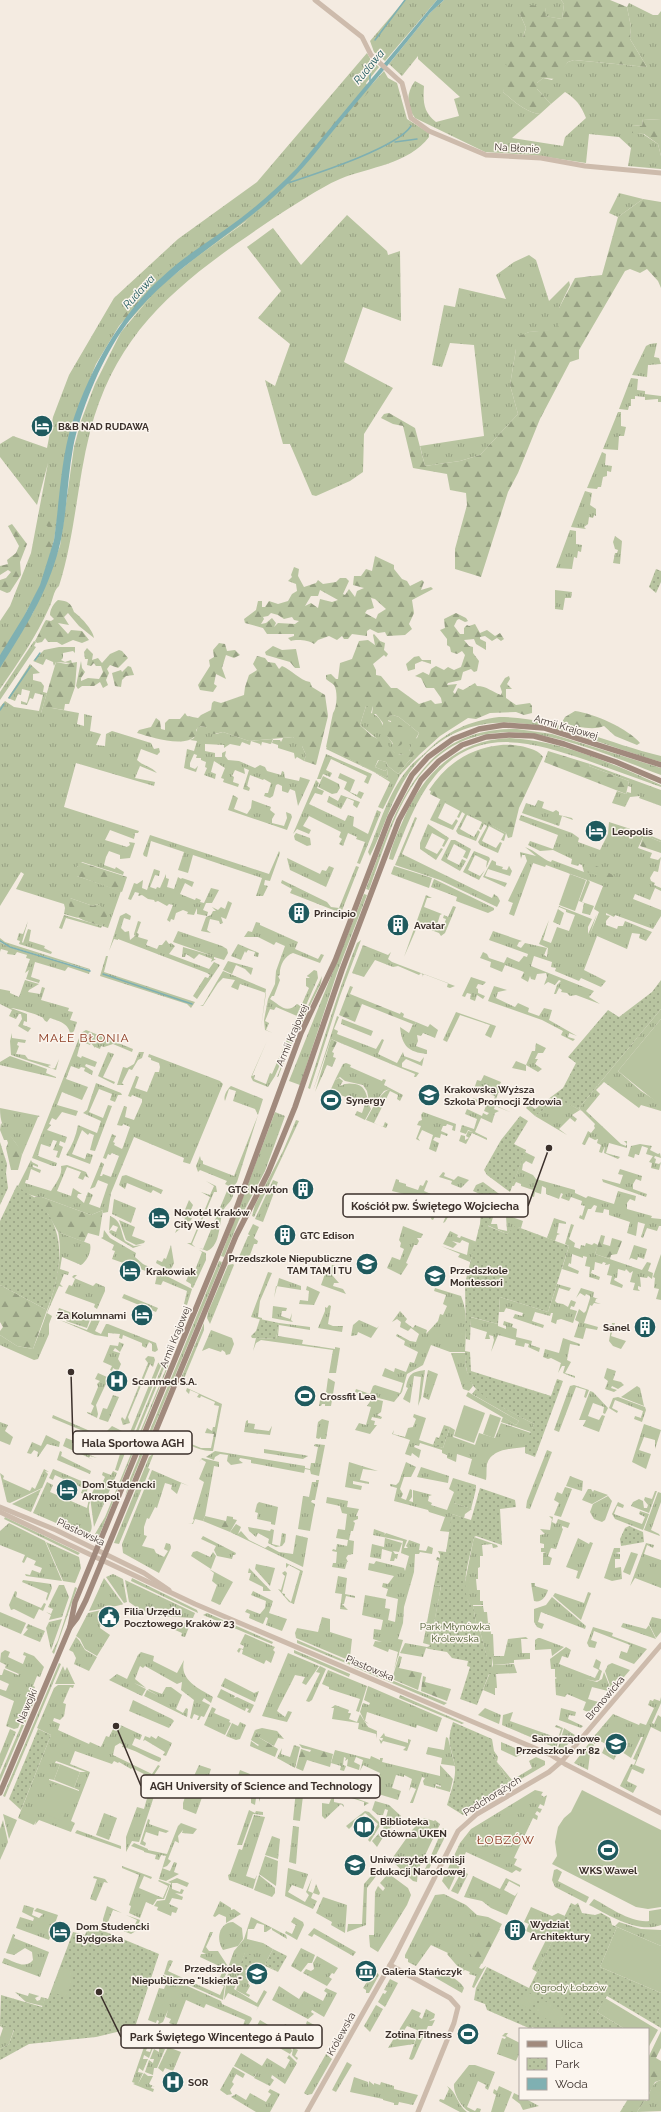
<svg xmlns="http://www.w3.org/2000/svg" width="661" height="2112" font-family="Raleway,sans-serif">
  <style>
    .grass { fill: url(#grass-tufts); fill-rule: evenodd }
    .forest { fill: url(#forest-firs); fill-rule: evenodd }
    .park { fill: url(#park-dots) }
    .pitch { fill: #b8c4a0 }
    .water { fill: #7fb0b2 }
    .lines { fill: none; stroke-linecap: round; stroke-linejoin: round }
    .stream { stroke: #7fb0b2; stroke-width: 1.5 }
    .tertiary { stroke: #cdbbac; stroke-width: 5 }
    .secondary { stroke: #a18a7d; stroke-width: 5.5 }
    .labels { text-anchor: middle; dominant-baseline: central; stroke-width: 3; stroke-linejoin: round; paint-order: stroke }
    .street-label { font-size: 10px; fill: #3b302b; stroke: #fbf5ee }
    .poi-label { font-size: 10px; font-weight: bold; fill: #3b302b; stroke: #fbf5ee; text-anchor: start }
    .park-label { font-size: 10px; fill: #4a5a2e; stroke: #fbf5ee }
    .water-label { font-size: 11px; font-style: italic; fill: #1f5a5e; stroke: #fbf5ee }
    .quarter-label { font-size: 12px; letter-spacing: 1px; fill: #8c3b22; stroke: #fbf5ee }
    .leader { fill: none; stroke: #3b302b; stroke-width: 1.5 }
    .callout-dot { fill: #3b302b; stroke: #fbf5ee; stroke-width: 1.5 }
    .callout { fill: #fbf5ee; stroke: #3b302b; stroke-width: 1.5 }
    .callout-label { font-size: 11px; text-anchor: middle; font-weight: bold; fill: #3b302b }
  </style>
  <defs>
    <pattern id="grass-tufts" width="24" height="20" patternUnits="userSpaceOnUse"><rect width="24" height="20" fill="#b8c4a0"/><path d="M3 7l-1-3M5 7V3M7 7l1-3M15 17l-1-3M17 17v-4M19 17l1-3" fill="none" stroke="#97a083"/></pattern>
    <pattern id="forest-firs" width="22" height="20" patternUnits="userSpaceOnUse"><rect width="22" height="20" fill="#b8c4a0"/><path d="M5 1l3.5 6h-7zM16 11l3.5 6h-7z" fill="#97a083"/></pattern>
    <pattern id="park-dots" width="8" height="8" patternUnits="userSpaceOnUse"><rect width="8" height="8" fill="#b8c4a0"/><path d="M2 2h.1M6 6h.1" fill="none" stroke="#97a083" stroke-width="1.8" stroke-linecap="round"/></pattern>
  </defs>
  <rect width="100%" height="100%" fill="#f4ebe1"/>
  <g class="grass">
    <polygon points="405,0 437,0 385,61 374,52 370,41"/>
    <path d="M444 0H561L564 4 562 19 544 16 546 8 520 14 526 28 503 92C514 101 525 112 540 114L512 138 563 146 565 137 586 118C581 105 576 99 565 92L551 104 537 89V83L543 78 552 80 568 62 574 60 647 67 630 39 631 27 627 7 629 3 653 15H658L661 11V120L643 119 642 126 632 125V132L643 134 658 144 661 156V169L628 166 631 148 619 137 589 134 586 163 533 155 485 152 415 118C406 106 406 93 415 81L424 86C423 101 423 112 436 122L459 116 454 99 460 97 418 59V56L402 76 389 64 430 13Z"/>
    <polygon points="367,53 371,60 379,67 297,168 273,192 150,290 119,326 96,364 71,427 54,540 41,585 24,616 0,655 0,621 10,606 31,553 48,463 37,505 0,457 0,444 13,436 47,448 53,417 69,375 114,298 178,239 257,182"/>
    <path d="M384 71 388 78 397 83 407 119 429 133V137C409 164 369 167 340 179 328 184 317 191 307 197 282 212 259 228 236 244 164 295 113 343 90 432 77 483 75 536 59 586 53 591 53 601 49 608 36 637 18 663 0 689V668L30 620 60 546 74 447 81 421 95 384 121 332 159 287 195 258 244 223Z"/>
    <polygon points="619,193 643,199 618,217 609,213"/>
    <polygon points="347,215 387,251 388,255 400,251 401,321 363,307 344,362 393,388 364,434 363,472 350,481 316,496 312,495 290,444 283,444 265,380 275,386 290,344 258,318 281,291 247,247 273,228 301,265"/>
    <polygon points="529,255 536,260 549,301 569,281 570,285 559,308 559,330 529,332 516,338 516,349 510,385 518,414 480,455 460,461 425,466 420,446 484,436 474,345 450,343 442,367 432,365 444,305 455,307 459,288 506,299 496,275 514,262"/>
    <polygon points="657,343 654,357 659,358 661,364 648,365 647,377 632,375 646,346 650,344"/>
    <polygon points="631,378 638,379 637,390 645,391 645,394 661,396 661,402 658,402 658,399 645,400 645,397 635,396 635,399 631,399 631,406 629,406 628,410 619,409"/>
    <polygon points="618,412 621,412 621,426 626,427 624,436 619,436 618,450 603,449"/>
    <polygon points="602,452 606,454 605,465 612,466 611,472 607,471 607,476 603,477 601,487 598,487 597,489 587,488"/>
    <polygon points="585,491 592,493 590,505 596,509 596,516 594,515 593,518 589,517 588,524 584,527 586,529 571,527"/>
    <polygon points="570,530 576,531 576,544 582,545 581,552 578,551 577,558 574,557 572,569 556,568"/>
    <polygon points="615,536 622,541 620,564 613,563 615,553 617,553 618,550 615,549 613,542"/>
    <polygon points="555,590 572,592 571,598 565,598 563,610 555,609"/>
    <polygon points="34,641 36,642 34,646 36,647 0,700 0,692"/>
    <polygon points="59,647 75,647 75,653 73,651 63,653 63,658 61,660 65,662 71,660 72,663 56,662 54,666 53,662 46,659 43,665 33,661 44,650"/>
    <path d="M30 664 40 673 33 674V680L41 682 44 686 43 692 47 693 41 713 52 708 79 713 77 724 84 726V714L92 716 90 731 101 734 96 745 105 746 106 734 112 731 151 743 154 749 159 748 160 752 157 755 141 749 137 760C143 766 151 766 157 773L140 766 135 778 155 782 154 786 76 763 64 807 139 831 138 833H135L134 839 110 830 105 840 127 847 130 845 129 842 135 843 130 858 120 859V855L109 851 106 857 104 865 115 869 116 867 124 872 123 875 82 862 77 867V876L121 891 108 928 102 926 101 928 66 918 62 929 59 928 64 915 102 926 106 911 97 904 93 906 70 898 78 918 64 914 65 908 64 904 16 889 24 874 21 872 0 906V707L5 701 14 707 39 711 43 695 35 693 33 699 30 698 27 705 21 704V701L27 703 30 691 22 689 21 695 18 694 15 701 8 698Z"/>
    <path d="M366 706H373L371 713C383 717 382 727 388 737 390 740 392 742 393 745L391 721 387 720 389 716 393 715 399 717 419 733 409 751 403 755 396 754 360 725Z"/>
    <path d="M499 717C555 717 607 743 661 756V762C577 738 475 681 409 773 391 799 384 829 370 856L368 852C380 824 388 793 408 769 413 762 420 758 426 752 447 731 469 721 499 717Z"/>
    <polygon points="198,726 206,727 216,734 223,732 249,741 273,739 271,744 262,742 261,746 260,744 251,741 250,745 242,742 240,746 230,744 224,748 224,745 205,744 205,751 215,753 215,757 222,757 222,753 226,751 225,756 228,760 239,761 255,768 260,765 265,767 267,771 281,775 282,771 284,772 285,778 299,781 300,777 310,780 298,806 295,791 290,789 288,793 282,791 282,786 278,784 276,785 273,796 270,798 264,796 265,793 268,793 271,783 264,779 263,780 250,775 247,786 250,788 249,791 243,789 249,770 244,768 245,774 235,770 232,776 234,777 233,782 239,784 238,787 223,782 224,779 221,778 225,768 214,761 211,772 216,774 215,779 204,775 207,768 205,767 206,762 201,760 201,758 196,758 197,755 194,754 190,763 190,767 195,769 198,766 196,772 184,768 187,749 194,751 197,741 190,740 194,738"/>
    <path d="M517 729 552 734 661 768V775C582 746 477 692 415 782 393 814 382 854 369 890L366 889C395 813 417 727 517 729Z"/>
    <polygon points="293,737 302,746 306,755 304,761 297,757 295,759 294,753 278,748 278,745 272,743 273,740 280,740 281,742 283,738"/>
    <path d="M510 738C563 741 613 764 661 785V787C636 778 611 769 586 760 533 742 477 725 435 776 415 800 405 831 393 860L389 859C392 844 398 832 404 818 424 772 458 740 510 738Z"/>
    <polygon points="327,747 388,779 387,769 385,771 375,767 379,760 386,762 388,766 398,774 414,755 419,755 400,775 383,809 378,807 390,782 374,772 326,749"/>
    <polygon points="326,754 372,774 368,784 364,782 367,776 331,759 326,770 332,773 330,777 323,774 321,779 317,779"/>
    <polygon points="590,764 661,790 661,806 639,798 640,796 630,797 625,807 612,803 617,791 626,794 627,792 631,793 631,787 628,786 629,781 589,766"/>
    <polygon points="340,773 355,780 350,792 357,795 359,791 364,793 361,799 344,789 347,782 338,778"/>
    <polygon points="323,776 339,784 340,788 337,793 332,794 318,787"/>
    <polygon points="316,780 319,783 317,788 324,791 322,795 315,793 309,804 345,821 348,815 354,817 353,826 368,834 377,810 381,812 360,864 357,863 365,842 356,839 357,837 348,833 343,846 339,844 342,839 339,837 341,832 309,816 303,826 311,830 309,834 297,829 293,834"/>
    <polygon points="233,795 238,798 234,809 247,814 251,808 252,800 271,807 270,810 275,814 272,819 272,823 284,826 287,818 286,812 291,814 292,817 287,830 228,810"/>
    <polygon points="341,795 360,802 357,808 353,805 354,801 347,798 341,809 327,802 329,796 338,801"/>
    <polygon points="441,798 506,833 504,841 501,840 504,834 489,826 482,841 496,848 500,842 502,843 498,853 480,845 478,842 487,826 484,824 481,830 479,829 482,822 467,815 460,829 474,837 478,830 480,832 476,841 458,834 456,831 465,814 462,812 459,818 457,817 460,811 445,803 438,818 452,825 456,819 458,821 453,830 430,820"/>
    <polygon points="538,800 544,802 542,808 553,812 556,810 559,812 559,815 572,818 573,820 562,816 559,826 522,813 526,803 535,806"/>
    <path d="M521 815 572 833 579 838 578 842 600 850 608 834 609 822 643 833V835L644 833 661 840V842L644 835 638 848 652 853 650 858 658 860 661 857 658 872 654 871 650 878 651 881 655 883 654 885 661 888V891L655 888 650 900 635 894 633 899 661 910V916L653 929 615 915 614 917 606 913V915L610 916 606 921V925L617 929 618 926H623L625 921 652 932 646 941 639 938 640 934 632 933 627 949 597 936 584 970 606 981 601 987 581 978 579 981 555 971 556 968 551 967 552 962 534 956 531 966 594 991 589 997 600 1004 576 995 570 996 567 993 561 992 562 990 559 988 556 994H554L557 985 561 981 559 980 555 985 548 982 544 985 547 977 546 973 537 974 535 980 531 979 530 976 528 982 521 978 524 972 505 965 502 972 490 967 491 962 480 958 483 952 487 954 489 958 504 963 507 957 519 962 524 956 527 957 528 954 489 940 493 931 522 941 519 942 517 946 521 948 525 943 547 948 544 955 547 957 548 948 539 944 549 920 543 940 551 943 557 927 569 931 575 915 566 912V910L559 907 558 909 564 913 560 925 553 922 559 906 592 919 588 927V934L597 914 590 934 599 912 594 909 603 886 588 880 590 882 582 902 594 906 590 915 582 913 584 903 579 901 587 880 546 865 545 867 533 863 514 916 509 914 513 903 508 901 527 861 525 855H522L521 859 520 852 536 856 525 847C536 851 542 859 551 862L552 860 584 872 582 865 579 864 578 866 571 864 572 859 553 850 540 851 528 845 530 841 553 849 558 835 519 820Z"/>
    <polygon points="415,817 417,818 402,854 492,898 494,894 498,897 500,901 497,907 440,880 395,865"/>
    <polygon points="428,824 449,838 444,847 442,846 445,840 432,833 425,848 437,854 441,848 443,849 436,860 420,849 420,843"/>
    <polygon points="296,833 310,838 311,845 307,846 295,840 294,836"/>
    <polygon points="150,835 269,874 279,851 280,853 270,881 265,880 264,885 268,886 263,896 256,896 262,878 193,855 188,873 178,870 184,852 151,841 147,857 144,856 143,854"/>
    <polygon points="451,840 455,840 471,849 467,859 463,857 466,851 454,844 447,859 459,865 462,859 466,861 460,871 441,860"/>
    <polygon points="474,851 489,857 490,859 486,868 487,861 475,855 468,870 480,876 485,870 479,880 463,872"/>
    <polygon points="287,858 320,874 322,870 326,871 329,866 334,868 326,887 290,870"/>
    <polygon points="492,860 496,862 496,865 503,867 502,869 507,870 509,866 512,871 510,876 488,869 485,876 507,883 505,887 483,877"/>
    <polygon points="356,866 359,867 341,913 290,893 292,889 281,883 282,880 327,902 331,907 339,908"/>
    <polygon points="394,866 432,878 429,888 391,874"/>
    <polygon points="154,869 160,871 159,876 155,875 150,887 156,889 157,887 160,888 166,874 166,878 169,879 167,887 174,889 178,877 181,879 182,878 194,882 192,887 185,883 180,894 195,900 196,898 201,900 200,902 204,903 211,888 219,890 212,903 206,903 203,910 208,912 207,916 197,914 197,908 194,915 187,914 188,912 183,910 176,913 174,920 171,919 170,922 167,920 173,905 169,904 167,906 158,901 155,902 154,900 148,899 142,895 138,896 139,893 135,892 131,900 128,899 134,883 137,884 143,880 142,888 147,890"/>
    <polygon points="434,879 494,908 494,910 488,913 456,901 457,897 431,887"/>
    <polygon points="364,894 367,895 337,973 300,1085 289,1081"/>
    <polygon points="426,895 432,898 427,898 424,907 442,914 440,915 436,928 442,930 446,919 443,918 444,915 448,917 453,906 456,907 445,933 441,936 439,933 418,925 404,957"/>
    <polygon points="228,901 232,903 226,919 221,917 223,923 220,924 219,921 210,919 207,930 211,933 201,931 206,917 211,915 213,911 216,911 212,907 218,910 221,907 225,909"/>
    <polygon points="126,913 131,916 130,920 124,918 121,928 125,932 129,931 130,940 135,936 134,934 138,921 141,922 137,933 139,934 138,937 148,940 146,945 157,949 159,945 162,945 166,940 169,944 171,943 175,946 169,954 209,969 214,962 220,965 197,999 193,996 205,977 208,978 210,975 207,973 118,939 118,940 114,939 109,951 120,916"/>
    <polygon points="28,921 22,942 23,943 28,929 31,930 29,941 45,946 44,948 52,952 51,954 19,944 20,941 17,940 19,933 23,934"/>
    <path d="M256 922 260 923V925L298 942 295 949 318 959 321 954 324 955 320 963 293 953C284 956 279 967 280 975L278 976 280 980 274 996H272L270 999C279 1004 286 1015 297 1004L301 1006 309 988 306 986V978H310L307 976 314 970 317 971 318 978 275 1076 268 1087 253 1081 251 1077 267 1041 270 1039 267 1041 252 1076 255 1075 254 1079 266 1084 270 1073 272 1074 297 1016 276 1007 274 1010 270 1009 265 1021 269 1023 266 1030 273 1033 265 1030 264 1020 268 999 275 984 276 971 285 946 276 942 274 945 258 937H244L248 931 252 932Z"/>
    <polygon points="178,931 222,946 227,949 228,953 224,960 214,957 214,959 216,959 211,962 212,959 199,954 194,959 186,954 185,957 182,957 183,947 213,956 173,942"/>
    <polygon points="0,938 5,942 90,969 90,970 8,946 0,941"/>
    <path d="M361 940 340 996 310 1089 308 1088C324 1040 338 990 357 943Z"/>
    <polygon points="0,942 9,947 90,971 89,974 68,967 65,971 35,962 31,977 40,980 39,983 26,979 29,970 25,973 30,959 26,958 27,955 17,952 15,955 7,954 8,951 1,949 0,952"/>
    <polygon points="238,944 259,953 258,957 254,956 255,952 248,950 246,953 245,951 241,960 231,956"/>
    <polygon points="363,945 388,955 391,952 388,959 392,962 455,986 450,988 447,987 448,983 424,974 422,977 423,975 421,973 419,975 398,966 393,967 375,960 364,977 352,973"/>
    <polygon points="106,956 108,956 104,972 195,1002 191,1008 187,1004 100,976"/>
    <polygon points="228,961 253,968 251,975 245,969 236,965 232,974 223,970"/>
    <polygon points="223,971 266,989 261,1028 266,993 240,984 238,990 231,987 235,980 223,978 218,983 203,1006 200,1006 203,1005"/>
    <polygon points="322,976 321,983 289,1049 278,1077 277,1077 289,1046"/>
    <polygon points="471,977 486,982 483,985 478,984 476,988 478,989 478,993 485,996 483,999 477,995 475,1001 470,999 471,994 467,993 465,997 462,996"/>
    <path d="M25 980 39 984 29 990 28 992 40 994 42 987 45 988 41 1000 69 1008 68 1011 73 1012 70 1020 77 1022 74 1031 70 1035C70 1024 59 1021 50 1018L47 1022C45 1021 44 1020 43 1018 40 1015 16 1008 11 1008L27 1014V1022L24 1021 23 1025 31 1028 28 1032 18 1026 22 1019 21 1014H19L16 1019 9 1016 12 1010 0 1004V989L10 991V993L19 997Z"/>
    <polygon points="494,986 507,990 498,992 496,998 515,1007 518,1003 529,1008 528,1012 539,1016 544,1008 552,1010 549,1020 577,1036 569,1033 568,1037 575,1039 573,1041 561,1035 563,1031 542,1020 488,1001"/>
    <polygon points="661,1009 661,1019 618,1071 641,1091 661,1104 661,1111 641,1105 639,1108 604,1082 596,1090 600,1094 586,1111 621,1144 626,1146 627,1144 624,1141 627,1141 627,1148 609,1143 606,1153 620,1157 618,1159 604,1153 605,1146 602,1153 599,1152 601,1145 597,1143 598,1139 595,1140 589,1137 585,1145 582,1144 588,1131 591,1133 595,1128 594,1126 595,1124 579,1108"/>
    <polygon points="456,1012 496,1026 491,1038 485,1035 490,1025 460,1015 447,1042 443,1040"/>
    <polygon points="337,1016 339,1017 334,1029 338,1031 337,1034 376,1049 382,1039 384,1040 378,1054 397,1063 403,1052 404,1056 420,1062 424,1057 422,1066 406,1059 402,1063 402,1067 419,1073 416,1077 414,1077 415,1074 331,1039 313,1091"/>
    <polygon points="342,1019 373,1031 371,1036 341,1024"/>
    <path d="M416 1022 428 1027 430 1024 438 1030 435 1038 423 1033 421 1036 417 1035 418 1041 416 1046 427 1050V1054C408 1052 402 1046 400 1027L409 1033 413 1024 415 1025Z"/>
    <polygon points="86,1030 133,1049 132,1052 113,1044 104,1047 101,1046 100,1049 95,1047 95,1048 91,1043 90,1045 81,1041 77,1056 81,1058 82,1056 97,1062 95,1067 86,1064 85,1066 93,1071 92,1075 84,1071 85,1068 81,1067 79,1069 71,1066 66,1079 88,1087 82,1100 62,1092 57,1105 78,1111 76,1116 62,1112 56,1120 52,1118 49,1124 51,1125 47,1130 67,1137 65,1143 60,1141 59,1145 63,1147 59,1158 56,1157 58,1151 53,1150 57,1141 53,1140 50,1147 41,1144 38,1156 57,1163 56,1166 53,1166 32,1158 81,1033"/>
    <polygon points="12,1033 12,1038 26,1040 25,1043 18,1042 17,1045 19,1046 16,1054 25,1055 28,1059 51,1065 48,1066 52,1069 55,1068 59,1059 56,1070 11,1055 10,1041"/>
    <polygon points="536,1043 546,1048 543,1053 543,1049 543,1053 538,1053 535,1059 538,1059 535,1064 542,1069 538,1072 526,1065 526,1071 512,1068 516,1061 526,1065 532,1051 535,1051"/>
    <polygon points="108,1052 114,1054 103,1077 115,1082 114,1084 98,1076"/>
    <polygon points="139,1052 144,1052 142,1058 138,1060 132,1070 129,1069 122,1083 124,1085 117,1085 123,1067 127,1068 134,1064"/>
    <path d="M149 1054 220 1081 223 1084 190 1164 183 1162 184 1158 134 1137 111 1193 108 1212 103 1213V1210L91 1215 39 1196C32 1197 22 1192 18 1186L31 1160 32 1162 38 1165V1167L33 1165V1167L41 1170 40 1173 31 1169 28 1180H26L25 1183 51 1191C55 1184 63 1175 61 1166L67 1165 86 1172 89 1178 85 1176 83 1180 78 1178 81 1172 67 1167 57 1191 71 1196 73 1188 82 1194H78L77 1197 84 1203 88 1192 93 1195 89 1204 100 1208 108 1184 98 1180 95 1187 90 1189 101 1162 104 1164 100 1176H102L103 1174 111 1177 119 1156 112 1153 110 1155 108 1154 106 1159 103 1158 112 1134 116 1136 113 1142 115 1143 114 1145 122 1149 123 1147 130 1127 123 1124 122 1126 117 1125 124 1106 127 1107 125 1117 134 1120 142 1102V1099L132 1095 131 1097 128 1096 136 1076 139 1077 135 1088 147 1092 155 1072H159L160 1067 159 1063 151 1060V1058L148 1057Z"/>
    <polygon points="10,1056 47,1069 46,1073 56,1077 56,1078 0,1065 0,1062"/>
    <path d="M346 1063 351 1065 350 1067 382 1081 383 1079 386 1080 384 1085 403 1095 400 1101 397 1099 398 1095 390 1091 374 1123 383 1127 385 1122 388 1124 386 1128 366 1120C372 1110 379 1093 390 1089L384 1091 373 1105H370L367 1091 363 1085 345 1081 340 1077 335 1080 343 1064Z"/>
    <polygon points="484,1075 501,1082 498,1089 505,1092 498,1093 495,1103 497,1106 510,1112 495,1106 494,1109 499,1111 495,1113 492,1123 481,1118 475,1132 487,1138 487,1140 472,1133 466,1144 459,1141 461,1135 465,1136 465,1140 469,1138 466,1136 468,1131 473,1132 468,1130 466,1134 460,1132 462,1125 474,1129 477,1119 465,1114 467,1109 482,1116 483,1113 487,1115 489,1113 484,1111 486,1106 472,1100 473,1098 491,1105 495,1103 493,1102 495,1096 474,1089 477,1080 481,1081"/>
    <path d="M339 1078 343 1081 340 1086C346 1083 349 1083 355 1084 368 1086 366 1099 371 1109L365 1120 355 1115 357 1111 362 1113 365 1104 332 1092 331 1089 335 1080Z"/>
    <path d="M96 1083 121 1093 122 1095H118L115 1102 110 1100 112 1094 99 1089 89 1112 103 1118 108 1105 112 1106 95 1151 90 1150 94 1135 89 1133 88 1135 82 1130 72 1154 85 1159 87 1153 93 1155 90 1164 66 1155C72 1146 76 1136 78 1125L97 1133 101 1121 83 1113 87 1110Z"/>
    <path d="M231 1086 263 1099 237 1182C233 1187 234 1190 233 1196 231 1202 227 1204 224 1209 218 1221 222 1245 207 1251L199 1248 203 1249 229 1186 225 1184 227 1181 200 1170 198 1172 196 1166 200 1156 201 1160 203 1161V1164L234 1176 258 1115 255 1109 233 1101 236 1091 229 1089 225 1101C223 1097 227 1089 231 1086Z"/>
    <polygon points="558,1098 580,1110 572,1115 577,1119 575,1122 570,1118 559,1129 567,1135 535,1116"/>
    <path d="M0 1108 40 1116 38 1117 22 1155C14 1133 0 1136 0 1108Z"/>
    <polygon points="275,1112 285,1116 265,1171 239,1220 224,1257 221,1256"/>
    <polygon points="423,1112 456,1124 455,1131 452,1130 453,1126 447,1124 446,1126 443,1126 441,1131 448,1134 447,1136 441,1134 440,1138 435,1137 433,1140 439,1143 436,1152 429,1149 433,1135 422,1130 418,1138 420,1141 416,1139 421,1126 417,1125 419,1121 422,1120 421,1115"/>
    <polygon points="296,1120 299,1121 254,1217 252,1216 255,1205 283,1151"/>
    <polygon points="640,1144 652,1146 650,1150 658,1154 660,1153 661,1158 655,1156 654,1158 656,1159 655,1163 659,1164 661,1162 659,1170 651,1168 652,1163 649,1162 653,1156 646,1154 648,1148 642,1146 639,1155 635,1154 634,1158 628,1156 631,1146"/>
    <polygon points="525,1152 535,1157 532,1164 526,1161 523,1164 522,1170 533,1175 536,1179 575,1190 575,1193 586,1198 588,1196 614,1204 618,1191 636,1196 635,1201 630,1199 627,1203 627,1209 652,1216 651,1218 661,1219 661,1226 659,1226 657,1231 647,1228 643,1238 641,1237 645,1224 638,1222 636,1236 627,1233 630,1222 609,1215 609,1210 604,1209 603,1213 595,1212 597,1206 594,1205 591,1209 588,1209 584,1220 579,1218 580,1215 582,1216 585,1206 581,1205 582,1201 571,1197 569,1201 561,1198 563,1194 561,1193 559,1199 546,1194 546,1188 542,1186 541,1194 535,1192 534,1197 531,1196 533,1190 521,1186 521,1184 516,1182 514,1186 512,1186"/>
    <polygon points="620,1169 642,1176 641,1181 636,1179 633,1184 633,1189 647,1194 646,1197 603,1182 602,1179 620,1184 623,1175 618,1174"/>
    <polygon points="443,1172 445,1173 444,1176 454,1180 458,1176 469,1180 461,1188 451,1184 452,1181 439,1177"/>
    <polygon points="126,1175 163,1190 161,1194 153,1190 151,1193 127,1183 125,1189 119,1185 122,1176"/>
    <polygon points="396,1179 399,1180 399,1182 406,1184 406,1186 418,1190 420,1185 423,1186 426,1180 428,1181 424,1191 431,1194 429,1197 425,1196 424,1200 418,1199 451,1212 445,1222 443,1223 446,1216 439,1213 438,1215 436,1214 433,1220 431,1219 433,1212 426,1209 422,1204 412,1204 411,1197 409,1197 409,1203 403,1200 404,1194 392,1191"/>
    <polygon points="273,1180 278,1182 263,1222 255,1219"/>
    <polygon points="206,1181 216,1186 217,1192 214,1192 192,1244 195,1247 187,1243 191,1243 210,1197 201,1192 210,1195 214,1186"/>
    <polygon points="114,1199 136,1208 131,1223 112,1214"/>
    <polygon points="497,1199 508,1200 498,1200 491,1224 497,1224 498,1229 507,1231 506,1216 512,1203 514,1204 510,1214 512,1215 512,1217 523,1221 521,1228 515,1227 507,1234 487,1225"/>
    <polygon points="189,1200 193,1205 188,1217 192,1218 191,1220 175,1233 179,1224 182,1225 185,1218 182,1217"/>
    <path d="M110 1216C122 1221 120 1230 125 1241L134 1246 142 1245 133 1248 112 1235 109 1232 111 1230 116 1232 118 1227 113 1225 109 1231Z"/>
    <polygon points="554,1218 566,1222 566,1224 559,1223 557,1233 560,1234 557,1235 555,1241 547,1238"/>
    <polygon points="119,1220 135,1227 132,1236 145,1241 144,1243 136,1245 126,1240"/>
    <polygon points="253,1224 259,1227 254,1238 258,1241 257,1244 254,1244 250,1255 238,1259 248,1236 250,1236 248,1234"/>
    <polygon points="571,1224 574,1225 569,1239 575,1243 574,1247 580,1249 581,1245 585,1246 586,1243 592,1245 594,1243 598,1245 595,1254 642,1270 647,1262 651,1263 648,1271 653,1273 652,1279 648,1276 647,1278 640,1277 641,1287 638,1286 638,1289 640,1291 633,1290 635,1283 630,1282 633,1271 630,1273 626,1269 625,1271 618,1269 617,1278 615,1278 614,1280 623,1285 622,1288 610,1284 612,1276 607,1275 610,1264 605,1265 606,1263 603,1262 602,1264 595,1262 594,1270 592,1270 591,1273 600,1277 599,1280 589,1277 590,1267 585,1266 587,1257 583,1256 583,1258 572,1254 571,1264 569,1263 568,1266 579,1271 578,1274 562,1269 569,1246 565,1244"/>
    <polygon points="403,1226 423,1234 421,1238 417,1238 419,1241 417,1245 414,1245 406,1263 408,1264 401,1275 387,1268 392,1257 400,1260 404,1249 400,1247 401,1243 399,1240"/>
    <polygon points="104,1230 110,1238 136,1253 135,1257 143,1264 192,1289 187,1305 184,1304 187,1291 163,1281 161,1285 155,1284 157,1275 112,1259 115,1251 112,1250 114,1245 101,1238 103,1237"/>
    <polygon points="450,1231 458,1235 457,1237 460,1238 461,1236 477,1242 470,1262 458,1257 460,1254 441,1246 467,1255 469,1243 462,1240 460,1243 452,1241 457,1244 453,1248 443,1244"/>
    <path d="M58 1232 90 1244C92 1251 87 1261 81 1265L62 1257 60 1269 69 1272 68 1275 64 1274 60 1284 63 1287 59 1286 47 1313 52 1316 49 1324V1334L38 1359 34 1360 0 1345V1335L17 1346 33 1349C46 1317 66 1266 58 1232Z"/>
    <polygon points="171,1245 174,1263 170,1271 156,1263 157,1260 162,1262 164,1258 166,1259"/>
    <polygon points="634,1245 647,1249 644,1259 638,1257 637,1260 631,1258 629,1260"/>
    <polygon points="199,1250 206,1253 206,1260 193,1288 191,1287 191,1284 186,1281 190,1272 194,1273 202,1252"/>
    <polygon points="661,1254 661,1300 656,1299 659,1289 654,1288 655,1278 653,1277"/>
    <polygon points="219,1261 222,1262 125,1497 130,1479"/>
    <polygon points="233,1264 234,1265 210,1324 207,1318 208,1312 228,1265"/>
    <polygon points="332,1265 335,1265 332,1275 339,1283 334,1283 333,1286 343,1289 346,1294 321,1285 326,1271 330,1269"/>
    <polygon points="268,1272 272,1273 260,1301 258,1317 262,1318 262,1320 251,1317"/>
    <polygon points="74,1275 77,1275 74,1278 93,1286 96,1283 105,1287 105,1291 97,1309 94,1307 95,1304 65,1293 69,1285 72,1286 75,1279 72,1277"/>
    <polygon points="279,1278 301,1286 301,1290 276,1286 274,1298"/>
    <polygon points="557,1284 571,1288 569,1291 559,1288 555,1301 557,1303 563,1304 568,1307 571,1300 576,1302 574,1307 571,1306 567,1318 570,1309 577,1311 573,1323 561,1319 557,1320 556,1324 551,1322 553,1313 551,1313 550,1316 535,1312 532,1321 544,1325 543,1328 513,1318 515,1314 522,1316 523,1313 506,1308 504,1312 499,1312 500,1297 548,1312"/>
    <polygon points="307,1286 320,1292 314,1305 299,1304 300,1300 308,1301 309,1291 306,1290"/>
    <path d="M435 1288 461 1296C468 1312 466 1333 465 1352H450L431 1345 423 1365 407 1374 402 1392 394 1402 355 1392 356 1389 370 1394 373 1386 375 1385 400 1393 403 1383 382 1376 385 1368 394 1372 395 1368 406 1372 410 1362 414 1363 418 1352 404 1345 405 1341 396 1336 397 1334 410 1341 416 1342 419 1334 411 1328 408 1331 400 1327 401 1322 397 1319 392 1322 400 1311 407 1319 405 1322 413 1328 415 1325 427 1330 426 1334 438 1321 440 1314 443 1315 447 1306 443 1304 446 1295 434 1291Z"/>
    <polygon points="581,1288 594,1292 593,1297 598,1299 596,1299 595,1302 601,1304 594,1303 592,1306 590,1305 584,1323 598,1327 597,1330 586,1328 583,1339 574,1337 579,1322 575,1320 579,1309 584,1313 586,1311 590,1298 590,1296 586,1294 585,1296 580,1293 576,1298"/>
    <polygon points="124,1294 158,1308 156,1312 122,1298"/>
    <polygon points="329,1305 331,1306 328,1324 333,1326 343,1326 342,1332 318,1328 325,1311 325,1307 327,1308"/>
    <polygon points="273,1306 287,1308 286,1311 282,1311 281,1316 290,1319 292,1313 291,1320 293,1322 272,1318"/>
    <polygon points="59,1308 88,1319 92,1314 87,1328 66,1321 67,1317 64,1315 63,1319 56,1316"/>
    <polygon points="94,1315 101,1318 95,1331 101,1334 106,1324 108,1324 156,1343 158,1350 155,1352 152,1351 152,1344 149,1342 146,1348 142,1346 142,1343 123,1335 122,1339 119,1338 120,1334 108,1333 108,1337 95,1335 55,1318 87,1330"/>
    <polygon points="470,1317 498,1324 498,1326 506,1329 506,1326 503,1325 504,1321 513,1324 512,1327 517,1329 516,1337 532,1341 531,1345 540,1348 539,1352 528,1347 529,1344 525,1343 524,1347 515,1345 516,1340 498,1335 491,1352 494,1340 493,1336 489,1335 490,1339 485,1339 487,1332 471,1327"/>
    <polygon points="359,1320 377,1328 379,1326 371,1338 358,1332 357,1335 351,1336 353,1325"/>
    <polygon points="204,1323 204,1330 183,1381 179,1383"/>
    <polygon points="279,1323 310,1327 310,1330 279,1325 278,1336 303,1340 302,1344 335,1349 335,1347 340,1348 336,1373 329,1373 333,1350 261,1340 256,1343 253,1351 256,1338 276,1339"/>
    <polygon points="612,1323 615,1323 611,1336 626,1341 621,1349 613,1346 609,1341"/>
    <polygon points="211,1330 232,1338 234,1344 230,1354 226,1355 225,1352 222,1350 221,1352 209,1348 202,1351"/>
    <polygon points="563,1338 580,1344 580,1346 570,1344 567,1360 571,1362 565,1373 575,1376 575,1378 563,1373 565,1366 562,1366 558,1373 561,1363 551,1358 548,1359 543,1357 545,1349 559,1353"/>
    <polygon points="119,1342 124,1344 120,1352 115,1348 113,1351 120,1353 118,1359 121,1364 118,1371 113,1368 112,1371 110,1370 112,1366 103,1362 110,1345 118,1346"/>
    <polygon points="451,1353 465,1353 466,1369 473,1386 469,1391 463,1389"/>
    <polygon points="148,1356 154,1357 155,1360 153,1367 150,1364 128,1417 130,1423 123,1425 121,1419 122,1417 125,1420 148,1363 145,1359"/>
    <polygon points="163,1361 129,1443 126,1446 126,1442 158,1363"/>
    <polygon points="164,1362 166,1363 132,1447 129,1448"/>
    <polygon points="168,1364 168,1367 99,1536 95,1534 105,1517"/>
    <polygon points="607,1368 616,1371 613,1380 621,1382 624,1385 618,1389 612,1386 611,1388 617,1390 614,1392 605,1389 608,1381 604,1378"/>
    <path d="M425 1370 421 1398 418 1406 421 1377 414 1376 410 1403 403 1399 408 1388 406 1387C409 1374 411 1372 425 1370Z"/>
    <polygon points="428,1370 438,1374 429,1400 423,1397"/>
    <polygon points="98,1373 107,1377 109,1373 111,1373 96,1405 98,1414 97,1418 87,1413 87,1412 91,1413 94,1406 91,1404 98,1387 97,1384 100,1381 95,1379"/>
    <polygon points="328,1378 335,1382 331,1406 325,1406 325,1404 322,1404 321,1406 319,1406 320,1400 325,1400"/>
    <polygon points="574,1385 589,1390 586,1398 584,1397 586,1390 576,1387 559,1432 554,1430 570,1386"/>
    <polygon points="637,1386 640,1388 644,1406 621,1397"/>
    <polygon points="476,1389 504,1408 534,1424 531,1432 501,1422 503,1417 516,1425 519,1421 472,1394"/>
    <polygon points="590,1391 593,1392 608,1408 605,1414 603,1413 604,1407 593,1403 588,1416 599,1420 602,1415 605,1416 599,1432 583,1426 586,1420 579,1420"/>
    <polygon points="113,1395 119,1397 108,1422 99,1419 103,1408 107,1409"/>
    <polygon points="618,1397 645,1407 646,1410 642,1422 634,1419 635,1416 641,1418 643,1411 615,1400 612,1408 618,1411 617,1413 609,1408 613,1398"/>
    <polygon points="370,1398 383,1401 381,1412 377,1415 382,1417 381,1419 372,1417 371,1420 375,1421 374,1425 377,1425 370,1434 355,1430 359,1423 366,1425 371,1407 367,1406 371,1400"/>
    <path d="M414 1414 426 1418 419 1440 443 1448 450 1427 455 1430 453 1437 475 1445 479 1433 495 1438 501 1423 531 1433 525 1447C512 1449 492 1448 487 1464 486 1469 487 1475 486 1480L468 1474 472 1459 457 1454 456 1462 447 1458V1455L442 1453V1450L420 1443 419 1446 415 1445 414 1447 421 1450 419 1458 412 1453 411 1456 405 1454 410 1440 392 1434 394 1430 393 1434 405 1437 408 1428 413 1427 416 1419 413 1417Z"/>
    <polygon points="53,1415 97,1434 105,1433 112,1426 122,1431 124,1434 122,1439 113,1435 110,1442 124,1447 125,1453 118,1471 115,1470 120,1454 85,1439 88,1433 52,1418"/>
    <polygon points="322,1419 329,1421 326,1439 321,1439 321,1437 319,1439 316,1438 318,1422"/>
    <polygon points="248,1420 248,1423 255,1424 254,1429 269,1431 272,1426 270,1435 244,1432 246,1421"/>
    <polygon points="0,1422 8,1425 5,1431 13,1437 10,1445 0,1441"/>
    <polygon points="644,1424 661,1430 655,1449 655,1440 644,1437 639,1450 651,1454 646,1469 632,1462"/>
    <polygon points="46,1435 60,1442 59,1447 47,1444 38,1457 37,1457 38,1452 34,1450 31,1454 27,1453 32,1442 41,1446"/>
    <polygon points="66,1438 82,1444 80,1451 97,1458 90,1456 89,1458 94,1460 63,1446"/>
    <polygon points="315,1444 325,1445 319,1476 311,1474 310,1470 305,1469 304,1473 251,1463 251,1460 240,1458 239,1460 243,1463 231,1465 227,1461 228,1455 220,1454 215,1457 214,1460 206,1457 215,1451 305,1466 305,1468 310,1469 311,1463 315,1463 318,1447 314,1446"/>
    <polygon points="264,1449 304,1455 308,1456 303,1459 264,1453"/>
    <polygon points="547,1450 552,1452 530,1509 526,1508 527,1501"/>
    <polygon points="60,1451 62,1452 61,1456 91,1471 90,1474 57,1460"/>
    <polygon points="154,1453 148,1468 150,1469 119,1544 114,1543 149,1457"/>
    <polygon points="202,1458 219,1462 219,1467 214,1466 205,1516 203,1521 195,1519 193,1524 188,1523 192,1524 194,1520 193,1519 204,1482 199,1479 206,1462 201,1459 199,1462"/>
    <polygon points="349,1462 378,1471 363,1469 360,1480 369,1482 369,1484 353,1481 353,1484 362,1486 361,1490 345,1487"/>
    <polygon points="406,1462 416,1467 411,1477 404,1477 400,1489 403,1494 401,1498 406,1500 410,1489 412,1490 412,1497 409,1501 413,1502 413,1490 432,1495 429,1496 428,1501 432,1503 431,1505 447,1510 454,1492 449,1489 453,1478 476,1485 476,1489 474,1487 454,1503 472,1509 465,1514 464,1518 452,1514 450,1532 440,1531 445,1517 429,1512 428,1510 394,1501 397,1488 390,1486 390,1484 396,1485 399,1482"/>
    <polygon points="421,1467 449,1476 448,1483 417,1477"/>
    <polygon points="44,1469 49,1472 45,1471 48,1474 42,1488 10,1503 7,1502 0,1473 4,1476 3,1479 30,1491 32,1487 35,1489"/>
    <polygon points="53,1469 86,1483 88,1487 86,1495 81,1493 83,1488 57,1476 55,1475 53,1480 49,1478"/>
    <polygon points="152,1470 189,1486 181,1483 177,1494 171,1489 172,1485 165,1483 157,1508 155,1507 149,1519 147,1518 144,1527 144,1535 147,1536 142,1546 154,1549 156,1553 164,1557 168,1551 164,1549 166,1543 170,1544 171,1548 159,1573 123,1553 122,1544"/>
    <polygon points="113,1471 117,1473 94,1527 90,1497 94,1489 100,1489 105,1477 102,1475 103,1472 111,1475"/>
    <polygon points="570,1476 583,1481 582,1491 566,1486"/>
    <polygon points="316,1480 319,1480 315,1500 312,1500 311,1502 315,1504 310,1531 298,1529 303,1496 309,1497 312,1482 316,1482"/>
    <path d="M47 1482 53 1485 50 1492 87 1508 89 1499 90 1502C85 1514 99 1529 86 1536L33 1513Z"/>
    <polygon points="565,1487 572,1489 561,1517 554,1515 559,1503 554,1500 557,1492 562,1494"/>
    <polygon points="41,1489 31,1512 12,1504"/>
    <polygon points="588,1489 591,1489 593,1492 594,1490 608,1495 592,1504 582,1500"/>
    <polygon points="655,1491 657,1491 649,1513 631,1506 633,1502 639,1499 643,1501 644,1508 647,1508 648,1505 644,1500 645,1497 652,1499"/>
    <polygon points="658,1492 661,1493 661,1502 651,1530 659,1534 660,1536 644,1530"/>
    <polygon points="608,1496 612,1501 605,1520 602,1522 594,1519 590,1512 593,1504"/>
    <polygon points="327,1497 348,1501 347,1507 359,1509 356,1516 358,1516 358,1519 353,1521 355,1523 353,1531 351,1531 349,1540 354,1541 353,1554 348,1555 346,1558 348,1562 341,1561 347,1562 345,1569 332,1567 333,1563 336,1563 337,1552 332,1551 333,1549 336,1550 337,1544 347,1546 348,1540 336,1538 338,1529 345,1530 347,1514 342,1513 340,1506 326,1503"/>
    <polygon points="259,1502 278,1507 275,1525 271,1524 271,1522 257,1519 258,1513 255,1512 257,1504"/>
    <polygon points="618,1502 624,1505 623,1508 617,1506 614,1514 642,1524 645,1517 639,1514 640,1511 649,1514 643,1530 615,1519 612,1514"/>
    <polygon points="549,1516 553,1517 552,1522 556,1524 558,1519 570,1523 568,1528 562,1526 562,1528 563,1529 556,1549 551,1548 548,1556 552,1558 550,1565 543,1565 543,1553 546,1552 541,1552 541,1548 544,1548 544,1544 540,1543 540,1535 545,1534 540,1529 550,1530 552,1519"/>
    <polygon points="5,1517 80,1553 78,1555 4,1519"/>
    <polygon points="9,1523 45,1541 62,1581 26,1576 25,1574 30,1575 32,1570 40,1573 42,1568 34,1565 36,1561 27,1557 24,1563 22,1562 25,1555 0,1545 0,1531"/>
    <polygon points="236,1524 241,1527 238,1534 241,1531 249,1540 265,1548 268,1546 279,1552 293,1554 296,1535 308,1538 303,1567 230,1532"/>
    <polygon points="248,1527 270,1531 271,1529 274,1530 272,1544 280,1546 282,1533 286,1534 285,1542 282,1546 276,1547 268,1543 269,1539 258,1533 256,1537 249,1531"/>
    <polygon points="374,1529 385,1533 384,1535 386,1533 407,1540 404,1548 408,1548 406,1546 409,1540 420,1544 419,1550 426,1551 428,1546 433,1548 432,1554 420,1552 419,1554 415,1554 414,1572 404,1607 403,1623 398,1639 403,1640 394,1670 398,1652 389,1649 388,1652 373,1646 375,1641 382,1642 373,1639 374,1629 381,1630 383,1620 362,1615 365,1595 386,1599 385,1608 390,1609 388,1620 395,1622 398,1599 386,1596 388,1589 382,1587 383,1583 388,1584 394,1576 368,1570 369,1563 374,1564 376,1561 404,1568 405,1571 409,1556 401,1553 403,1541 373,1535"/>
    <polygon points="203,1536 236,1553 235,1555 233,1555 232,1559 217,1556 214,1550 216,1546 201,1539"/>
    <polygon points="474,1537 497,1545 498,1547 493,1548 492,1544 482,1545 483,1556 480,1556 480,1567 478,1568 478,1579 476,1579 477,1590 480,1590 480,1601 483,1601 483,1605 470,1605 465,1595 464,1587"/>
    <polygon points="385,1538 402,1543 399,1552 393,1551 395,1554 398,1554 397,1559 395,1558 394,1561 390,1561 392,1552 382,1549 381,1559 370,1557 372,1544 384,1547"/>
    <polygon points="578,1538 589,1544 590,1542 593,1543 579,1579 576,1578 578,1571 566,1567"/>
    <polygon points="46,1542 79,1557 81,1568 75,1583 63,1581"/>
    <polygon points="646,1543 654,1545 653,1548 647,1545 644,1554 661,1560 661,1588 635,1578 630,1586"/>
    <polygon points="614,1548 620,1548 620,1552 615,1553 620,1554 620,1559 615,1559 615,1568 621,1567 622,1579 612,1581 604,1578"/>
    <polygon points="197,1551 210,1557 213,1552 216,1556 211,1569 191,1556 193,1552"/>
    <polygon points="286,1563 303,1571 294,1604 289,1602 278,1589 281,1590 285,1576 282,1573 285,1571 287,1573 282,1593 285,1594 285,1596 291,1602 300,1571 289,1565 286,1568"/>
    <polygon points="256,1564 275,1568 270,1586 255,1569"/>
    <polygon points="249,1568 271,1591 263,1591 263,1587 249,1580 251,1573 248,1573"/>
    <polygon points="209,1569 233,1582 220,1605 211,1601 217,1585 212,1581 214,1573"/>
    <polygon points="113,1574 123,1579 127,1602 124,1603 106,1577"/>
    <polygon points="338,1576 347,1578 345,1594 355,1596 355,1598 346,1596 344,1604 342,1604 348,1610 340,1609 342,1594 335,1593"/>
    <path d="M104 1578 123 1604C120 1606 95 1610 89 1611Z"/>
    <polygon points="132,1578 197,1610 198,1613 131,1581"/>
    <polygon points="23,1580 51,1584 52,1588 47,1601 46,1599 48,1593 22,1582"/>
    <polygon points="125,1580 195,1613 193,1618 160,1616 140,1610 129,1602"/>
    <path d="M531 1583H535V1586L548 1590C546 1597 541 1603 534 1601Z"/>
    <polygon points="59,1585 64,1585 69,1597 62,1617 49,1620 51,1615 46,1612 51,1614 53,1609 48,1607"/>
    <polygon points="434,1585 441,1586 430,1645 423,1643 427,1624 423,1623 427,1622"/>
    <polygon points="75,1587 77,1588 54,1654 52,1652 58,1640"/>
    <polygon points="15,1591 17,1592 16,1597 41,1608 44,1603 46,1604 43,1611 39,1609 34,1619 14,1609 11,1610 9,1605"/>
    <polygon points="253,1591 273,1601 269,1613 287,1619 282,1631 266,1625 268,1618 266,1617 263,1624 249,1618 250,1614 245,1612 247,1609 260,1614 265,1608 266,1601 251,1595"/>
    <polygon points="588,1592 591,1593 581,1620 553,1596 555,1593 584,1603"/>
    <polygon points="552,1597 586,1626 585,1629 541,1612 538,1622 544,1624 542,1629 537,1627 534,1622 534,1609 546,1605"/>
    <polygon points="473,1606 483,1606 484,1612 487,1612 488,1623 490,1623 491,1634 493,1634 494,1656 504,1656 508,1639 526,1637 528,1639 521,1639 522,1653 530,1653 530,1659 514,1660 514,1663 493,1665 492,1657 487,1658 480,1631 477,1629"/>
    <polygon points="106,1609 101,1618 100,1628 110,1635 97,1656 85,1649 80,1639 76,1636 88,1613"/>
    <polygon points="0,1612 26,1623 21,1634 0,1625"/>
    <polygon points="207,1613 273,1642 272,1644 203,1615"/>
    <polygon points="322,1617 330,1619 330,1632 352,1639 350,1657 354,1659 353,1662 296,1638 295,1633 297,1628 318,1632"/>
    <polygon points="652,1617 661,1619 661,1632 656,1638 649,1624"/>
    <polygon points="62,1619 51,1650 46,1628 49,1622"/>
    <polygon points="185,1620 191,1622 185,1637 181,1636 182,1633 166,1626 165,1623 185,1623"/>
    <polygon points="623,1623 646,1629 649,1625 656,1639 621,1627"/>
    <polygon points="28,1624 45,1631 40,1642 23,1635 28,1629 26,1628"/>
    <polygon points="593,1627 613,1633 612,1636 647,1649 634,1664 619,1658 621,1651 627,1653 630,1645 594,1631 591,1640 597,1642 595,1648 589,1647 587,1643"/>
    <polygon points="245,1634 275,1647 273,1650 275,1652 271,1663 266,1660 264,1664 242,1654 243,1650 241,1649 239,1653 237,1651 239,1648 243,1649 244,1646 240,1644"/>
    <polygon points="76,1637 79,1640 85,1650 97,1657 89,1671 74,1664 76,1658 73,1652 69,1650"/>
    <polygon points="538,1638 540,1638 564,1647 552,1656 551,1649 535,1650 535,1640"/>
    <polygon points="297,1640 353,1664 353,1666 297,1643"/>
    <polygon points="405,1643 427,1647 430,1646 429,1649 426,1648 423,1657 400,1653"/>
    <polygon points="566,1647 571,1650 568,1658 562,1656 559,1664 595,1678 599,1670 593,1667 596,1659 601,1662 599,1669 602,1671 599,1680 595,1681 585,1679 597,1682 602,1679 604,1672 612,1692 592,1687 588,1699 602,1703 597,1705 599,1707 593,1714 583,1710 586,1702 567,1694 565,1697 556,1695 555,1679 557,1678 555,1677 555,1669 551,1669 550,1659"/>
    <polygon points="5,1650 10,1652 8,1657 23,1664 26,1656 23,1655 24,1652 34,1656 44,1667 40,1677 37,1676 33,1686 35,1687 18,1728 14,1729 6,1726 14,1701 0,1695 0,1689 6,1691 9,1684 0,1680 0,1675 2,1675 4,1669 18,1675 19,1674 5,1668 6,1665 0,1662 1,1653"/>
    <polygon points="294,1650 350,1674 349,1677 294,1653"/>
    <path d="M141 1652 154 1656 153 1661 177 1673 184 1660C179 1681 199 1688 213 1697L211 1703 204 1698 202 1701 210 1705 204 1717 201 1716 199 1720H197L199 1716 194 1714 192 1719 190 1718 194 1700 181 1690 182 1682 177 1684 145 1666 143 1668 140 1666 135 1679 146 1688 134 1683 146 1689 142 1696 109 1680 117 1674 127 1679 138 1655Z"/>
    <path d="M288 1653 319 1666 306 1685 302 1683 305 1677 295 1675C288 1690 284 1696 277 1711L285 1717 288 1711 292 1712 287 1722 262 1716Z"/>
    <polygon points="59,1663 61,1664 5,1797 3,1796"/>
    <polygon points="612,1663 630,1670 612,1691 605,1671 608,1665"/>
    <polygon points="514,1664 517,1673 496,1674 497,1688 495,1688 495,1695 483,1690 493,1665"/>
    <polygon points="355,1665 447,1703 444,1705 354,1667"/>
    <polygon points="63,1666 65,1671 67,1667 75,1684 55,1684"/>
    <polygon points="320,1666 326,1669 312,1700 309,1702 306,1701 320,1673 316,1672"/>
    <polygon points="328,1670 367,1686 359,1712 356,1711 360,1699 329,1689 329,1687 322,1684"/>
    <polygon points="225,1678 254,1693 259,1691 255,1702 221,1686"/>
    <path d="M58 1685H74L73 1688 70 1687 63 1703 66 1704 64 1716 60 1720 54 1718 53 1721 60 1724 58 1730 89 1744 90 1742 101 1747 106 1736 109 1737 116 1723 142 1735 140 1740 135 1738 132 1745 161 1758V1760L145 1752 161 1760 159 1762C146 1758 135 1749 122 1747L123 1745 120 1743 115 1746 113 1755 152 1774 158 1765 160 1766 152 1778 132 1768 131 1769 119 1762 118 1763 114 1761 112 1764 75 1751 70 1764 90 1772 71 1821 75 1823 71 1832 39 1820 35 1825 36 1821 34 1825 18 1818 51 1735 37 1728 54 1688ZM56 1761 86 1772H80L74 1788 79 1790V1791L49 1780V1779L54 1780 60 1764 55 1763Z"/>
    <polygon points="368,1686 442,1718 437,1732 417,1725 416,1728 367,1712 365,1721 369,1724 365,1722 360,1712 363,1703 369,1705 370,1703 364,1700"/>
    <polygon points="166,1687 171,1687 182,1695 176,1709 183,1713 186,1708 188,1709 187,1717 144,1696 147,1690 159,1696 148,1690 149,1689 162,1694"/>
    <polygon points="221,1689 235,1696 234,1698 237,1697 254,1705 250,1713 247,1712 249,1709 246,1708 245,1711 217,1697"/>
    <polygon points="36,1691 36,1697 0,1782 0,1775"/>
    <polygon points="400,1695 464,1723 462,1724 399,1698"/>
    <polygon points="661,1697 661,1703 652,1723 654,1724 658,1715 661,1717 661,1732 651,1727 635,1765 645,1769 643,1774 632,1769 627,1781 637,1786 633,1793 620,1786 631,1764 634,1765 636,1760 633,1759 643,1737 641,1737 631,1758 619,1750 614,1760 602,1753 606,1744 598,1740 595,1744 590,1741 613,1714 639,1725 640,1723 646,1725 654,1708 648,1705 650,1700 653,1701 654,1699 660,1701"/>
    <polygon points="133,1700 172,1719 174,1721 169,1728 129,1711"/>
    <polygon points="335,1705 349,1710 348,1713 351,1713 349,1719 357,1722 360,1714 368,1727 377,1731 376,1739 376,1734 358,1729 359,1723 332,1719 334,1708 331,1708"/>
    <polygon points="212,1707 216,1709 214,1713 230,1720 229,1722 231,1723 225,1735 204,1725"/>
    <polygon points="485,1708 501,1715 499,1724 478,1715"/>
    <polygon points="561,1708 576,1712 575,1716 569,1715 568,1719 583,1726 581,1728 559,1720"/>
    <polygon points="513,1712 510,1721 558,1738 561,1729 555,1727 556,1725 563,1728 556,1748 502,1725 503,1715"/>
    <polygon points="240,1722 246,1725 240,1739 236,1740 226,1736 232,1723 238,1726"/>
    <polygon points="262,1728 277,1731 284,1739 278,1738 274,1746 260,1738 255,1730"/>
    <path d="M564 1728 575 1735C570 1741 566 1750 558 1748Z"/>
    <polygon points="10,1729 16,1732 0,1770 0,1754"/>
    <polygon points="384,1733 385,1736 408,1743 408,1739 411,1740 407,1751 403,1750 406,1747 383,1741 381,1744 379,1739 382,1741 383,1738 380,1738"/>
    <polygon points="145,1736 150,1738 151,1736 156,1739 158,1736 172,1743 166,1756 163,1755 165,1752 145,1740 143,1741"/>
    <polygon points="446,1737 448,1738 455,1766 441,1764 442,1758 426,1754 428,1747 444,1750"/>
    <polygon points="492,1739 494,1751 498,1757 497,1762 512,1780 532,1768 529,1761 536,1757 545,1761 545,1765 511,1785 492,1754"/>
    <polygon points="501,1742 522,1751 520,1755 516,1757 501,1750"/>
    <polygon points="590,1742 594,1745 590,1754 588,1770 574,1763"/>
    <polygon points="294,1745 300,1747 295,1768 277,1758 282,1748 281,1754 290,1757"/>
    <polygon points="335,1750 370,1759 371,1756 380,1760 380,1758 383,1758 382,1762 440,1776 440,1765 453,1779 450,1792 436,1788 436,1786 441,1787 441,1786 436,1784 435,1788 424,1785 423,1781 425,1778 422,1777 413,1803 410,1803 416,1789 411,1787 409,1791 412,1779 404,1775 404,1777 396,1775 392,1788 401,1791 398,1800 375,1793 380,1773 363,1765 360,1771 363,1760 356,1757 354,1762 360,1765 359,1770 347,1766 348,1759 345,1761 346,1758 344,1757 343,1765 346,1766 344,1771 340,1770 341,1766 331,1763"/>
    <polygon points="199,1765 211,1769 206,1784 199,1782 200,1776 194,1776"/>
    <polygon points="240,1770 250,1774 249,1777 254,1779 253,1784 261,1789 260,1796 261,1796 259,1802 259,1798 256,1798 255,1805 251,1803 251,1785 239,1781 237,1786 235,1785"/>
    <polygon points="159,1778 160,1778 139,1842 132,1841 126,1852 126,1837 137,1807 144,1809 149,1791"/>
    <polygon points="299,1778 337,1789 339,1792 369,1803 364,1806 364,1802 342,1795 340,1797 335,1793 328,1795 329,1791 302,1784 300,1792 303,1796 300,1821 293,1820 297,1780"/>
    <polygon points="189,1785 194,1785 193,1788 195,1789 196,1786 205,1789 196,1814 183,1809 183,1803"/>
    <polygon points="535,1790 543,1792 541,1795 544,1797 547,1795 544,1806 540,1804 538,1808 542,1809 540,1813 537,1811 535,1814 538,1816 537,1820 533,1818 514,1858 517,1859 514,1865 522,1869 520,1872 516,1870 512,1873 466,1852 449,1890 442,1881 460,1843 471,1829"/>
    <polygon points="334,1798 334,1802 343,1804 344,1807 341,1804 325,1819 322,1816 322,1803 329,1804 331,1799"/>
    <polygon points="375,1801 389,1805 401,1816 385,1834 377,1847 372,1841 383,1829 388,1810 385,1809 383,1815 378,1815 372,1810"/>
    <polygon points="249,1810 255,1813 256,1811 263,1812 263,1815 253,1814 242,1845 237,1845"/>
    <polygon points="365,1811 369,1812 381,1824 370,1842 368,1840 378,1824 365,1813 349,1829 346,1826"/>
    <polygon points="104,1813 117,1818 109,1840 96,1835"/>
    <polygon points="3,1814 17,1820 9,1839"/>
    <polygon points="254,1815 265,1817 246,1876 255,1879 257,1875 253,1889 229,1880 228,1875 230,1874 239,1849 242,1850"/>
    <polygon points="424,1818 434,1821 435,1820 440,1824 418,1870 417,1882 413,1881 391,1860 413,1829"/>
    <polygon points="148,1819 150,1820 149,1824 169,1831 166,1833 159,1831 158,1836 146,1832 143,1841 146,1843 145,1846 140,1844"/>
    <polygon points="3,1820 8,1842 0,1860 0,1829"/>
    <polygon points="181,1823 197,1829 193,1834 182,1833 183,1830 178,1836 179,1843 175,1841 168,1859 171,1861 167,1866 162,1868 170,1871 174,1862 177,1863 174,1872 179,1874 166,1881 159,1879 166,1856 161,1855 159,1860 155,1859 156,1855 144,1852 144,1851 131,1846 134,1843 148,1849 148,1850 167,1854 178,1826"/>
    <polygon points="293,1826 299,1827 296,1864 289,1862"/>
    <polygon points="443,1828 447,1833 426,1875 422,1876"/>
    <polygon points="77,1830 121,1846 121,1849 75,1833"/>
    <polygon points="272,1836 280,1839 278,1859 265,1855"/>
    <polygon points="265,1856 278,1861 276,1886 259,1874"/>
    <polygon points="122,1866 152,1877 151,1879 144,1876 139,1888 163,1898 168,1886 158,1881 159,1880 170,1884 164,1899 157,1899 153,1905 146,1902 140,1918 129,1913 131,1906 129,1905 139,1875 122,1868"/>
    <polygon points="288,1868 308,1874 303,1889 292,1885 288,1892 305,1902 309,1895 306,1892 312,1878 308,1891 313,1893 316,1884 320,1893 319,1895 313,1893 311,1898 317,1901 313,1909 285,1896"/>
    <polygon points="377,1869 380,1871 367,1888 366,1925 347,1932 348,1924 362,1924 364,1884"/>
    <polygon points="557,1869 562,1872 558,1881 589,1897 586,1903 555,1887 552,1880 554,1870"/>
    <polygon points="385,1871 408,1888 411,1895 407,1905 378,1952 370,1947 369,1935 374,1935 375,1892 378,1886 383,1891 385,1888 380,1883 387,1875 384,1872"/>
    <polygon points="462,1871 468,1874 458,1894 451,1891"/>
    <polygon points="259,1875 275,1888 275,1893 272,1897 254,1890"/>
    <polygon points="94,1876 105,1879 108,1883 104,1882 96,1901 90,1899 97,1879 93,1878"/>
    <polygon points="473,1876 500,1889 506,1878 520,1885 520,1887 509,1881 504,1890 515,1896 518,1892 507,1915 491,1908 482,1901 464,1897"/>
    <polygon points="177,1878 189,1883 187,1887 177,1883 172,1883 172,1889 180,1892 181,1889 184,1890 182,1894 175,1893 183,1897 182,1900 172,1898 169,1904 178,1908 176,1913 172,1912 171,1916 157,1910 158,1907 154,1906 157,1901 165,1900 171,1883 168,1882"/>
    <polygon points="444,1894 466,1905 477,1915 488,1917 502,1924 479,1968 482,1969 486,1966 474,1988 472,1987 476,1976 469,1974 470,1972 465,1970 462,1972 463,1969 460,1967 459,1968 447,1954 448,1953 431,1945 416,1966 408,1962 408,1959 405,1958 405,1955 435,1895"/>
    <polygon points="323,1897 347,1905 345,1933 331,1925 332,1922 316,1913"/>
    <path d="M594 1899C609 1907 631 1923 649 1921V1911L661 1909V1925C638 1934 609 1915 589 1905Z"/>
    <polygon points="220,1901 231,1908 231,1910 234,1909 241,1914 226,1923 226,1917 219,1914 215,1917 213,1916"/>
    <polygon points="24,1905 34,1908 32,1915 39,1918 43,1914 34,1911 37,1908 58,1915 49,1940 16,1928 20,1917 33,1921 34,1918 22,1912"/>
    <polygon points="107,1906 122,1913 113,1910 108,1922 132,1932 137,1920 126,1915 140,1920 136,1931 131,1934 103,1923 103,1919"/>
    <polygon points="531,1907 552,1916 558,1913 565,1916 537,1972 532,1969 533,1966 546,1940 526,1931 529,1924 524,1922"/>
    <path d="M251 1917 286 1935 287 1939 272 1930V1928L266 1932H264V1925L257 1923 254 1929H248L247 1939 263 1943 273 1949 265 1964 278 1972 261 1964 248 1983 250 1986 246 1993 250 1995 249 1997 236 1990 239 1981 243 1977 246 1979C245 1968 252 1965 251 1955L245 1953 235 1979 238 1980 234 1989 257 2003 264 1990 267 1992 256 2011 258 2007 228 1993 224 2000 226 1984 223 1982 230 1971 229 1965 234 1951 244 1939Z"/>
    <polygon points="294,1917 303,1922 304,1925 297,1940 285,1933 286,1931 292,1934 296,1925 291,1922"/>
    <path d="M233 1922 242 1928 243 1939 238 1946 223 1950C216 1940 218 1923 233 1922Z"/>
    <polygon points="619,1922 641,1929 661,1930 661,1946 615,1926"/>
    <polygon points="314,1928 356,1952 353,1956 314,1934 312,1937 308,1935"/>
    <polygon points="210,1932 213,1932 206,1947 209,1951 218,1951 229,1968 222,1982 219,1980 223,1970 217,1967 217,1965 200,1957 201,1954 206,1954 202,1952"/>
    <path d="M13 1934 15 1935 14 1938 49 1952 40 1977 2 1963 4 1958C14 1961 25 1970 33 1960L32 1952 25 1948 14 1955 6 1953Z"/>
    <polygon points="301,1948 315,1955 312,1963 308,1963 301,1972 291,1966"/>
    <polygon points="317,1956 338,1968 334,1974 332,1973 329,1977 332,1979 327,1986 303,1973 306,1969 311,1971 314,1969 313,1963"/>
    <polygon points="170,1960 173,1961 168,1971 170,1972 220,1995 224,1986 218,1984 219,1982 225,1985 223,2000 164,1974 168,1961"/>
    <path d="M425 1968C437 1969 458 1977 464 1988L462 1993 422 1970Z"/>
    <polygon points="375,1970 379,1975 369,1993 366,1993 366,1990 363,1988"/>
    <polygon points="163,1975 221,2001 222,2004 251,2017 252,2019 241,2038 240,2034 245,2020 206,2004 204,2008 186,2000 176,2026 169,2023 171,2019 166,2017 168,2010 163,2022 159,2024 158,2024 159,2021 157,2020 156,2023 148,2020 159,1988 164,1989 166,1984 162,1981"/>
    <polygon points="390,1979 398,1983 385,2007 378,2002 383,1993 385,1994 387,1991 384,1990"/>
    <polygon points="279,1986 299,1999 304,1991 323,2001 327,1993 324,1991 326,1988 337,1993 324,2017 312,2010 311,2012 314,2014 308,2019 272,2000"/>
    <polygon points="15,1992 28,1996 29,1993 39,1996 35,1998 37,2001 40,2000 41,1997 45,1998 43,2006 26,2002"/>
    <polygon points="376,2005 383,2009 370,2032 364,2026"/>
    <polygon points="412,2009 421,2013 419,2017 422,2019 426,2009 435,2014 434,2018 429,2021 435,2020 432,2026 428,2026 414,2058 412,2060 409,2059 416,2039 417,2030 407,2026 401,2035 415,2040 414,2044 388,2048"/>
    <polygon points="260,2020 280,2032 285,2024 304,2034 309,2026 306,2024 307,2021 318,2027 308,2044 299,2040 294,2048 298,2050 295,2056 298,2058 297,2060 292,2055 293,2048 290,2046 292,2051 290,2054 253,2033"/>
    <polygon points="0,2024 14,2029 9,2044 0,2049 0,2037 3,2028 0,2026"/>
    <polygon points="505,2033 508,2033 506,2036 520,2043 520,2052 516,2061 497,2054 502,2038 505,2039 506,2037 502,2036"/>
    <polygon points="149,2043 154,2045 149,2058 144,2055 143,2059 148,2059 143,2071 139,2068 138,2072 143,2073 138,2084 144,2073 148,2076 153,2076 149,2084 155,2087 152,2086 151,2088 154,2089 153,2092 133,2084 135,2083 132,2082 144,2047 147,2048 146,2051 150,2052 152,2046 149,2045"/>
    <polygon points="159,2047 165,2049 157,2068 154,2068 153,2075 145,2072 149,2060 153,2063 154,2059 150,2059 154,2049 159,2052"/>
    <polygon points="168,2047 181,2052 173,2071 165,2068 163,2072 158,2068"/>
    <polygon points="241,2053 262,2066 267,2058 285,2069 290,2060 287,2058 289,2055 297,2063 285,2084 272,2075 271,2078 274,2080 270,2086 254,2078 258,2071 254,2077 234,2066"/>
    <polygon points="326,2054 332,2059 312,2094 307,2095 304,2093"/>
    <polygon points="347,2062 352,2065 336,2092 332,2090"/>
    <path d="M469 2065H475L495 2072 488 2090 485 2088 486 2085 478 2081 467 2107 475 2111 477 2108 481 2109 480 2112C477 2112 473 2112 470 2112 461 2108 453 2092 454 2084Z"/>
    <polygon points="233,2067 245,2074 243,2078 236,2074 232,2082 234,2084 230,2090 232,2094 227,2095 220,2090"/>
    <polygon points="354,2077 368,2082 369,2087 369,2081 374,2085 374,2083 380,2085 381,2082 394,2086 394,2089 418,2095 413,2105 399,2102 398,2105 394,2105 394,2103 383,2100 383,2099 350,2092"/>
    <path d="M661 2080V2111L637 2112 645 2100 647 2101C650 2094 650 2083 661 2080Z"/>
    <path d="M447 2086C457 2092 457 2105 467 2112H460L439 2101 440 2099 444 2100 449 2089Z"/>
    <polygon points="499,2086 512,2092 504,2112 491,2112 496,2095 493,2093 494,2089 497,2091"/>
    <polygon points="270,2089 280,2094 270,2112 256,2112 231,2097 236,2094 246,2100 250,2093 266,2102 271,2094 268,2092"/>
    <polygon points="514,2093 520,2096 520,2099 526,2099 539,2106 523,2110 520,2104 512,2098"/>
  </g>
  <g class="forest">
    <path d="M561 0H610L627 7 631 27 630 39 647 67 574 60 568 62 556 79 543 78 537 83V89L551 104 540 114C525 112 514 101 503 92L509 42 523 37 526 28 520 14 522 4 546 7 545 16 562 19 564 4Z"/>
    <polygon points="364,81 371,89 297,177 269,204 186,265 183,257 268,193 290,172"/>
    <polygon points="643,119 661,120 661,156 658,144 644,134 632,133 632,125 642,126"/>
    <polygon points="643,199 661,202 661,288 658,281 647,269 640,273 630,269 625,271 579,350 579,359 570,362 540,419 518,473 508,492 481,577 455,569 455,549 467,505 466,493 450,490 447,474 413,468 403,426 393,424 381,418 384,414 389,413 415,428 425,466 460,461 480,455 518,414 510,385 516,349 516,337 529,332 559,329 559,308 575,278 602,275 618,217"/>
    <polygon points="173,265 176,270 127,323 121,319 146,286"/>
    <polygon points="49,519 53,520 56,527 49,540 54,549 50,552 50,557 55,558 56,564 44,569 41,559 44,548 38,545 37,540 46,536 48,527 45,524"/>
    <polygon points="12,524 27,544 20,562 21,575 10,592 7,593 0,590 0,580 6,578 11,572 8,570 0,575 0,566 8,564 7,560 16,553 19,546 8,526"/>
    <path d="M375 556 394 565V569L402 579 407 581 410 586 422 580 424 582 421 590 431 587 433 589 412 600 414 613 409 624 412 629 405 635 387 636 385 632 378 633 370 629 367 631V636L352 634 348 639H344L342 636 337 640 329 636 318 640 314 644C309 640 296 639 291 641L288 638 294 636V634H267L263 628 245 623 244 619 256 610 258 601H262V607H265L269 601 278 604 288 601 292 594 297 591 296 584 288 581 292 577 291 575 294 567 299 569 298 576 304 587 316 583 318 580 323 584 336 582 340 578H346L349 581 343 594 345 595 349 589 355 597 357 591 364 588 353 585 354 576H361L366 569 372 571ZM320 590 338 600 332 602 320 599 318 608 311 603 305 606 311 596H318ZM371 598 375 599 386 609 378 614 376 619 365 613 367 610 374 608ZM271 613 278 615 284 619 292 617 294 620 299 621 295 624 278 623 274 627 276 623 272 618 266 623 261 624 264 619 263 617 268 616Z"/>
    <path d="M58 600C68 601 71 603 74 612 81 617 93 630 94 638L79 626 68 613 64 617 69 625 58 623 68 634 71 630 82 631 89 640 82 643 73 640 62 645 57 642H48L45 638 42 642 37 643 35 641C38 636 44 622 46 620L51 621 54 619 50 615C50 609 54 603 58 600Z"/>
    <path d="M24 610 26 614 32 613 38 621 30 630 24 634 20 643 8 658 10 663 8 668 2 671 0 669C0 662 0 632 5 629 8 626 12 626 15 622 18 617 18 613 24 610Z"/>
    <path d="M456 613 466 618 468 621 465 622 459 619 457 620 454 626 460 634H464V628L467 625 469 626 475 624 480 633 487 630 495 636 500 633 504 639 501 641 497 638 492 641 485 636 480 637V639L486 642V650L476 644 474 639 464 640 469 646 473 647V653L479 661 477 671 474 672 471 669 463 672 461 680 448 683 447 685 457 684 453 692 455 694 458 688 463 690 475 683 477 686C487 686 492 692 501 695L502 692 500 686 505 678 509 676 510 679 507 684 512 689H506V698L516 705 530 703 532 706V713L524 715 516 712 490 713 476 719 468 718 440 736 419 755H414L398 774 388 766 386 762 378 760 375 767 385 771 387 769 388 779 326 747 333 713C337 708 338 691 334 685 332 683 328 681 326 679V675L331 674 336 679H338L340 663 352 659 359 641 368 640 375 645 373 635 374 634 380 641 385 643 384 650 388 654 386 657 384 655 373 664 376 670V675L381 676 391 688H397L419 704 431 700 435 704 442 703 441 698 434 688H426L421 678 415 676 423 672 429 675 431 669 436 666 444 670 448 667 454 670 461 667 465 655 462 651 457 654 451 652 450 647 447 645V639L440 630 445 628 444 619ZM366 706H373L372 714H376L383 723 381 733 383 736H387L396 747 401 745 407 736 402 726 388 721 389 716 393 715 399 717 419 733 417 738 414 739 409 751H406L403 755C391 754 390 746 383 739H378L372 736 360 725Z"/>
    <polygon points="219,643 225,644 227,651 235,650 240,655 234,658 226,655 222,668 226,679 216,674 214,684 217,686 213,692 200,690 198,685 210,666 209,660 214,657 213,650"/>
    <polygon points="273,646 282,650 296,649 300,668 295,668 290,662 266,655 265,652"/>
    <polygon points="87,648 93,654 92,660 98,658 102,663 110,654 119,650 122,651 128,658 118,668 110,665 107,669 109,673 106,680 108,685 103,688 100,682 94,686 82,686 78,689 76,686 81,661 82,668 85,672 81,678 81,681 88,678 99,679 103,672 101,666 96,666 94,663 91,666 87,665 88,659 85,659 84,652"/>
    <path d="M257 656 265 658 268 662 275 663 279 669 282 666C292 670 299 680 310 682L312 687 325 695 328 716 316 765 304 761 306 755 302 746H299L293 737 249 741 223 732 214 734 209 732 206 727 199 726 196 730V735C185 749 151 737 137 733L139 730 151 727 156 718 160 721 161 729 165 730V723L169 719H180L185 713 187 716 198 718 201 715 211 710 212 703 214 701 221 703 244 695 245 687 249 675 257 670 253 664Z"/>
    <polygon points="419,656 422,660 431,660 431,664 422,661 415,664 415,669 408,671 406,664 414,657"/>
    <polygon points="56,662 66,664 77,662 75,687 69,704 65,704 64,710 52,708 50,716 41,713"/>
    <polygon points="128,666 131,667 134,675 126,676 122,680 121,687 115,686 112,673 121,670 122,672"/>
    <path d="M575 711C593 713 629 729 640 743L637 745 615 736 604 726C593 731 577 726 565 725L562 722 565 717Z"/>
    <path d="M501 745C512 744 537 747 543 757L519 808 512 837 508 838 506 833 430 794 431 791 429 790C446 764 470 748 501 745Z"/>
    <polygon points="548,751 590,764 589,766 629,781 626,794 544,762"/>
    <polygon points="644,835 661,842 661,853 640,846"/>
    <polygon points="80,862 127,877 122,892 77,876 77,867"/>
    <polygon points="590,864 605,869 604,873 609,873 615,876 609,880 587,872"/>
    <path d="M70 898 93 906 97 904 109 912 102 926C88 922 64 917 70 898Z"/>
    <polygon points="350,986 353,987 350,994 400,1014 401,1012 404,1014 403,1017 416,1022 415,1025 362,1004 355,1022 339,1015"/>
    <polygon points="331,1039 337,1042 332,1052 334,1053 333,1057 336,1058 332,1067 327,1065 315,1092"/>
    <polygon points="1,1123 21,1150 22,1155 18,1170 11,1170 6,1148 8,1143 7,1140 4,1140 0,1130"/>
    <polygon points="39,1196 91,1215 103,1210 99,1236 88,1233 84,1242 58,1232 48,1214 34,1197"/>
    <polygon points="601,1235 605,1236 603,1244 610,1246 612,1238 622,1241 617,1254 611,1255 610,1259 595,1254"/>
    <polygon points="0,1285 47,1310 33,1349 17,1346 0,1335 0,1331 3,1327 0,1322"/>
    <path d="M187 1388 222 1404 213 1451C196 1452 186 1440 171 1439L172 1436 201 1448H211L214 1434 205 1433 207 1428 212 1431 213 1427H215L219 1406 214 1405 215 1402 201 1396 200 1398 197 1397 199 1394 190 1390 189 1394 186 1391Z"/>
    <polygon points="205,1516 226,1521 227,1516 233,1517 233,1519 237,1520 230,1532 203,1521"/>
    <polygon points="399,1656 402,1657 399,1668 422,1673 418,1690 392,1679"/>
    <polygon points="423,1676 426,1677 425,1682 451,1689 447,1701 421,1691"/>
    <polygon points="255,1730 260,1738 278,1749 275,1757 250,1746 251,1741 258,1746 259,1745 251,1740"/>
    <polygon points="299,1744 333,1754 330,1767 307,1760 303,1771 296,1768 301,1749 310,1752 311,1750 302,1748"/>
    <path d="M486 1926 500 1929 482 1964C478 1961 471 1957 470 1953 469 1946 480 1928 486 1926Z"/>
    <polygon points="661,2031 661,2048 656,2058 661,2061 661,2080 655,2082 648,2095 648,2058"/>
    <polygon points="628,2099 643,2099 645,2100 637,2112 620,2112"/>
  </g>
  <g class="park">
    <polygon points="656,569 661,571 661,582 656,593 649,587"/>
    <polygon points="661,980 661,1009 579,1108 582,1111 558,1099 535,1116 526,1108 529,1104 535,1109 563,1088 576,1063 568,1057 608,1010 619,1017 652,992"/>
    <polygon points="520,1116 528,1121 514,1144 526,1150 510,1192 487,1175 484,1170 501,1140"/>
    <polygon points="0,1142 7,1164 6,1173 8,1188 0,1205"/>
    <polygon points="483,1182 506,1199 497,1199 488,1226 507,1234 515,1226 569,1246 548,1312 500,1297 498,1324 471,1317 470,1340 466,1339 465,1283 480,1224 482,1195 473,1191 476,1185"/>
    <path d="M17 1185C22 1191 27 1192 32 1196 37 1198 40 1203 43 1207 68 1236 60 1277 47 1310L0 1285V1221Z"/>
    <polygon points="260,1319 279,1323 276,1339 252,1338 251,1336 256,1331"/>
    <path d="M465 1351 470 1352 471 1371 551 1396 557 1379 563 1381 535 1457 525 1453V1445L534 1424C519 1416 480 1398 472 1384 466 1374 465 1362 465 1351Z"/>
    <polygon points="444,1425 450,1427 443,1448 433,1445 436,1437 439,1438"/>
    <polygon points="460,1482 474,1487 476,1489 471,1509 454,1503"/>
    <path d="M480 1488 515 1500 516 1507 500 1509 502 1545 476 1536 474 1537C470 1559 459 1585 470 1605H473L477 1629 480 1631 487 1657H492V1674H489L477 1705 460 1699 470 1667 467 1666 468 1661 452 1658 447 1652 429 1649 441 1586 434 1585 439 1561 436 1560 437 1557 440 1558V1555L438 1551 446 1552 452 1514 471 1520Z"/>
    <polygon points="629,1526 643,1532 644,1542 621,1546 620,1539 625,1528"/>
    <path d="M453 1722 492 1739V1754L511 1785 463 1815 447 1805C450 1794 456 1779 455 1768 453 1748 445 1745 453 1722Z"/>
    <polygon points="38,1729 51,1735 21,1810 9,1799"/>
    <polygon points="163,1779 182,1786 178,1798 159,1792"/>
    <polygon points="571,1903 575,1905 578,1903 582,1913 595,1915 601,1913 610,1918 612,1925 617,1927 600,1967 661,1993 661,2028 607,1996 597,2012 625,2029 537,2029 532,2027 531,2029 487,2010 485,2004 474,2000 476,1988 487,1967 529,1988"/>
    <polygon points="89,1925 159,1954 133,2033 121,2031 96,2037 29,2044 0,2060 0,2049 9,2044 14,2030 0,2024 1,1995 42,2007 45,1998 48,1999 73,1932 85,1935"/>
    <polygon points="273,1949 287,1956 278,1972 265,1964"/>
    <polygon points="245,1952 252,1955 252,1961 245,1971 249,1973 246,1979 243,1977 240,1981 235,1979"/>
  </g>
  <g class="pitch">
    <polygon points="570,874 586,880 575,911 559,905"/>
    <polygon points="661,1019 661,1104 660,1105 618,1071"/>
    <polygon points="468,1392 519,1421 516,1425 466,1396"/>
    <polygon points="464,1405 485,1413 474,1443 454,1436"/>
    <polygon points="490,1414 501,1418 494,1438 483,1434"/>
    <polygon points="631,1552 638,1554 630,1575 623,1572"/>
    <polygon points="60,1764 80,1772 74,1788 54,1780"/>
    <polygon points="53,1784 73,1792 62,1821 42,1813"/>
    <polygon points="582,1790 661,1830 661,1907 648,1909 636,1907 552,1864 557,1856 555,1842 558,1827 564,1818 571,1812"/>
    <polygon points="617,1927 661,1946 661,1993 600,1967"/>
    <polygon points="61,1967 75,1972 66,1997 52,1992"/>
    <polygon points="539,1977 559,1987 554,1996 535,1986"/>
    <polygon points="525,1991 537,1997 531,2010 518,2003"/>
    <polygon points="605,1998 658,2030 648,2048 648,2029 625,2029 597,2012"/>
    <polygon points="541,1999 566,2013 559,2026 534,2012"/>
  </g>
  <path class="water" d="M437 0H444L430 13C400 51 368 89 337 126 319 148 302 171 281 190 229 239 162 272 121 332 100 363 80 412 73 448 67 480 67 517 59 548 47 594 25 628 0 668V655L24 616 40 585 54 540C59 506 61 459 71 427 91 364 126 305 177 264 197 248 220 234 241 218 261 203 279 186 297 168Z"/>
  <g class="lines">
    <g class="stream">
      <polyline points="375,40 405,0"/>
      <polyline points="370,73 370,81"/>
      <polyline points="395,142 417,139"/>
      <path d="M288 183C315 174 397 148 411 126"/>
      <polyline points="35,660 40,653"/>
      <polyline points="9,698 30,667"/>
      <polyline points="0,710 4,704"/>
      <polyline points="0,941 10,947 90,971"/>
      <polyline points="103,974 192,1004"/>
    </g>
    <g class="tertiary">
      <polyline points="315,0 362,37 371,55 402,83 411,118 429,131 486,155 541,158 585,166 661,173"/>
      <polyline points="0,1507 56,1530 144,1573 169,1590"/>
      <polyline points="0,1512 195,1604 551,1755 565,1764 661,1813"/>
      <polyline points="390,1965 450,1998 458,2007 454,2023 418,2112"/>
      <polyline points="307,2112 394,1958 458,1831 477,1814 549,1772 563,1760 661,1645"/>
    </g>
    <g class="secondary">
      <polyline points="70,1627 75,1602 231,1223 301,1033 335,961 390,817 412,775 428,757 453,739 479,729 504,725 544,728 661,765"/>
      <polyline points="0,1793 70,1627 77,1618 86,1600 236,1236 268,1173 295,1107 342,970 399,820 421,780 439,761 462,745 486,737 509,735 534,736 564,744 616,762 661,781"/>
    </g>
  </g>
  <defs>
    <g id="hotel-disc" transform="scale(1.15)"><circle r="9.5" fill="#1f5a5e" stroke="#fbf5ee"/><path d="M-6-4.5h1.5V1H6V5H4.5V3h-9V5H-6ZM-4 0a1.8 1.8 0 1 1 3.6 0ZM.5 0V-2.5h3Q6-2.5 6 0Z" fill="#fff"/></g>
    <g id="building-disc" transform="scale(1.15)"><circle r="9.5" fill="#1f5a5e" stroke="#fbf5ee"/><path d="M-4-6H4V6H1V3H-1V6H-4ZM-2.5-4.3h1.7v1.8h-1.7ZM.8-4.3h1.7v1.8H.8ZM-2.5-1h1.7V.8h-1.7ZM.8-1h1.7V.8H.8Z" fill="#fff"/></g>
    <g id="university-disc" transform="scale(1.15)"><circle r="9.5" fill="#1f5a5e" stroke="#fbf5ee"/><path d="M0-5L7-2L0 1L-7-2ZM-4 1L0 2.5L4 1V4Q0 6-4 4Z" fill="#fff"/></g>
    <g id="stadium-disc" transform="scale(1.15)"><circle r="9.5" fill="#1f5a5e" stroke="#fbf5ee"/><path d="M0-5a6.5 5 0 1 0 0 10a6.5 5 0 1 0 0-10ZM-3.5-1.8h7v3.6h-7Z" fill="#fff"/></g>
    <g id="school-disc" transform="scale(1.15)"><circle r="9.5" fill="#1f5a5e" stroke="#fbf5ee"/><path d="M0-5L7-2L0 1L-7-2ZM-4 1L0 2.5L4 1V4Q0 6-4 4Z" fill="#fff"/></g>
    <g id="hospital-disc" transform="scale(1.15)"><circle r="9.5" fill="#1f5a5e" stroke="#fbf5ee"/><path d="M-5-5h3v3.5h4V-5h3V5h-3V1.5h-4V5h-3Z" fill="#fff"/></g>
    <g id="civic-disc" transform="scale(1.15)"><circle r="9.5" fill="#1f5a5e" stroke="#fbf5ee"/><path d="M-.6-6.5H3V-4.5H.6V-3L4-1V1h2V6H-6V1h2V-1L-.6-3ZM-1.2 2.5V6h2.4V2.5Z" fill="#fff"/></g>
    <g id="library-disc" transform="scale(1.15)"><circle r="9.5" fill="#1f5a5e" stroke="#fbf5ee"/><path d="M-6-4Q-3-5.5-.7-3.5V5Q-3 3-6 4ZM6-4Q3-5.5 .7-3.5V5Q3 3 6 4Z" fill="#fff"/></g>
    <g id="museum-disc" transform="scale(1.15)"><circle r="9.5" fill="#1f5a5e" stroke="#fbf5ee"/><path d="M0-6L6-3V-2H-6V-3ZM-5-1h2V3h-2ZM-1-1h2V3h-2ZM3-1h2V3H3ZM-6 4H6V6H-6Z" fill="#fff"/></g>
  </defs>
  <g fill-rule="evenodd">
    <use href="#hotel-disc" x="42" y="426"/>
    <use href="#hotel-disc" x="596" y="831"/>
    <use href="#building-disc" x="299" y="913"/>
    <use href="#building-disc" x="398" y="925"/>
    <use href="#university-disc" x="429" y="1095"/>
    <use href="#stadium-disc" x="331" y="1100"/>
    <use href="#building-disc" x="303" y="1189"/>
    <use href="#hotel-disc" x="159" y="1218"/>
    <use href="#building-disc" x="285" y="1235"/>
    <use href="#school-disc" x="367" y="1264"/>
    <use href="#hotel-disc" x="130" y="1271"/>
    <use href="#school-disc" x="435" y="1276"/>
    <use href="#hotel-disc" x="142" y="1315"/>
    <use href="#building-disc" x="645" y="1327"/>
    <use href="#hospital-disc" x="117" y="1381"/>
    <use href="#stadium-disc" x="305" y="1396"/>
    <use href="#hotel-disc" x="67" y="1490"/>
    <use href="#civic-disc" x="109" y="1617"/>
    <use href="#school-disc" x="616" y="1744"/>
    <use href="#library-disc" x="364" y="1827"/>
    <use href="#stadium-disc" x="608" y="1850"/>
    <use href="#university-disc" x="355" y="1865"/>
    <use href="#building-disc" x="515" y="1930"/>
    <use href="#hotel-disc" x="60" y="1932"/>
    <use href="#museum-disc" x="366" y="1971"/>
    <use href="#school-disc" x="257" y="1974"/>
    <use href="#stadium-disc" x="468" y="2034"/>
    <use href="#hospital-disc" x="173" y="2082"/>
  </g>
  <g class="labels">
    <g class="street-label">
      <text transform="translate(517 148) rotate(3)">Na Błonie</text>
      <text transform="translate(566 727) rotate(16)">Armii Krajowej</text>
      <text transform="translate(292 1035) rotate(-67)">Armii Krajowej</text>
      <text transform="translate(175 1337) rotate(-68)">Armii Krajowej</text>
      <text transform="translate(81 1532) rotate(25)">Piastowska</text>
      <text transform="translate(370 1668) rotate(23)">Piastowska</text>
      <text transform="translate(605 1698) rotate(-50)">Bronowicka</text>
      <text transform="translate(27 1706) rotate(-67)">Nawojki</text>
      <text transform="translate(492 1796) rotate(-32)">Podchorążych</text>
      <text transform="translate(341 2034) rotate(-61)">Królewska</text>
    </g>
    <g class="poi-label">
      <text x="58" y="426">B&amp;B NAD RUDAWĄ</text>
      <text x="612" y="831">Leopolis</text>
      <text x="314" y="913">Principio</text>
      <text x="414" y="925">Avatar</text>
      <text x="444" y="1089">Krakowska Wyższa<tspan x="444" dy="12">Szkoła Promocji Zdrowia</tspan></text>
      <text x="346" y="1100">Synergy</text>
      <text x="288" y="1189" text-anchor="end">GTC Newton</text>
      <text x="174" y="1212">Novotel Kraków<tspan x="174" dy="12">City West</tspan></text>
      <text x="300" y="1235">GTC Edison</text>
      <text x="352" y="1258" text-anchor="end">Przedszkole Niepubliczne<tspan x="352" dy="12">TAM TAM I TU</tspan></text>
      <text x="450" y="1270">Przedszkole<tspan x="450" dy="12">Montessori</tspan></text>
      <text x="146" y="1271">Krakowiak</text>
      <text x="126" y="1315" text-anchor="end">Za Kolumnami</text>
      <text x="630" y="1327" text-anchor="end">Sanel</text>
      <text x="132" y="1381">Scanmed S.A.</text>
      <text x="320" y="1396">Crossfit Lea</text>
      <text x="82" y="1484">Dom Studencki<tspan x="82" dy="12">Akropol</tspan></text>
      <text x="124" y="1611">Filia Urzędu<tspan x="124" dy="12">Pocztowego Kraków 23</tspan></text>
      <text x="600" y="1738" text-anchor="end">Samorządowe<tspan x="600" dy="12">Przedszkole nr 82</tspan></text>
      <text x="380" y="1821">Biblioteka<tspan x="380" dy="12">Główna UKEN</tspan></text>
      <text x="370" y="1859">Uniwersytet Komisji<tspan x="370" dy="12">Edukacji Narodowej</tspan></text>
      <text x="608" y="1870" text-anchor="middle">WKS Wawel</text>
      <text x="530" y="1924">Wydział<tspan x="530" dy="12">Architektury</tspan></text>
      <text x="76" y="1926">Dom Studencki<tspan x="76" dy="12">Bydgoska</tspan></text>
      <text x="242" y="1968" text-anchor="end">Przedszkole<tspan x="242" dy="12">Niepubliczne "Iskierka"</tspan></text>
      <text x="382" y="1971">Galeria Stańczyk</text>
      <text x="452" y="2034" text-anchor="end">Zotina Fitness</text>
      <text x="188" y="2082">SOR</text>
    </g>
    <g class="park-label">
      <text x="455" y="1626">Park Młynówka<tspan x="455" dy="12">Królewska</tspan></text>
      <text x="570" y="1987">Ogrody Łobzów</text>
    </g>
    <g class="water-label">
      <text transform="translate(369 67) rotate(-50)">Rudawa</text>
      <text transform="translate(139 292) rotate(-48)">Rudawa</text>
    </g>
    <g class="quarter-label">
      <text x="84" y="1038">MAŁE BŁONIA</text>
      <text x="506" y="1840">ŁOBZÓW</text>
    </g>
  </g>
  <path class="leader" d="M549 1148L528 1206M71 1372L73 1443M116 1726L141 1786M99 1992L121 2037"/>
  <g class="callout-dot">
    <circle cx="549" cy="1148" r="4"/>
    <circle cx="71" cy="1372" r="4"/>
    <circle cx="116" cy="1726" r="4"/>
    <circle cx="99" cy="1992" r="4"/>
  </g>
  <g class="callout">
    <rect x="343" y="1194" width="185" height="23" rx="4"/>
    <rect x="73" y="1431" width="119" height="23" rx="4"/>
    <rect x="141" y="1775" width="239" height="23" rx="4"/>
    <rect x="121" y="2025" width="201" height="23" rx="4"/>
  </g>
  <g class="callout-label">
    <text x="435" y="1210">Kościół pw. Świętego Wojciecha</text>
    <text x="133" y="1447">Hala Sportowa AGH</text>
    <text x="261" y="1790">AGH University of Science and Technology</text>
    <text x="222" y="2041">Park Świętego Wincentego á Paulo</text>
  </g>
  <rect x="519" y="2028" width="130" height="72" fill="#fbf5ee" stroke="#aea6a0"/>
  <rect x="527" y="2041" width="20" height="6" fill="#a18a7d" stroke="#aea6a0"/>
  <text x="555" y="2048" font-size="12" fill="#3b302b">Ulica</text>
  <rect x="527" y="2058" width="20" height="12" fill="url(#park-dots)" stroke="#aea6a0"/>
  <text x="555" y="2068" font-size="12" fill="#3b302b">Park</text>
  <rect x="527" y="2078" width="20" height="12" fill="#7fb0b2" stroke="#aea6a0"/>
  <text x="555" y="2088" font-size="12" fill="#3b302b">Woda</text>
</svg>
